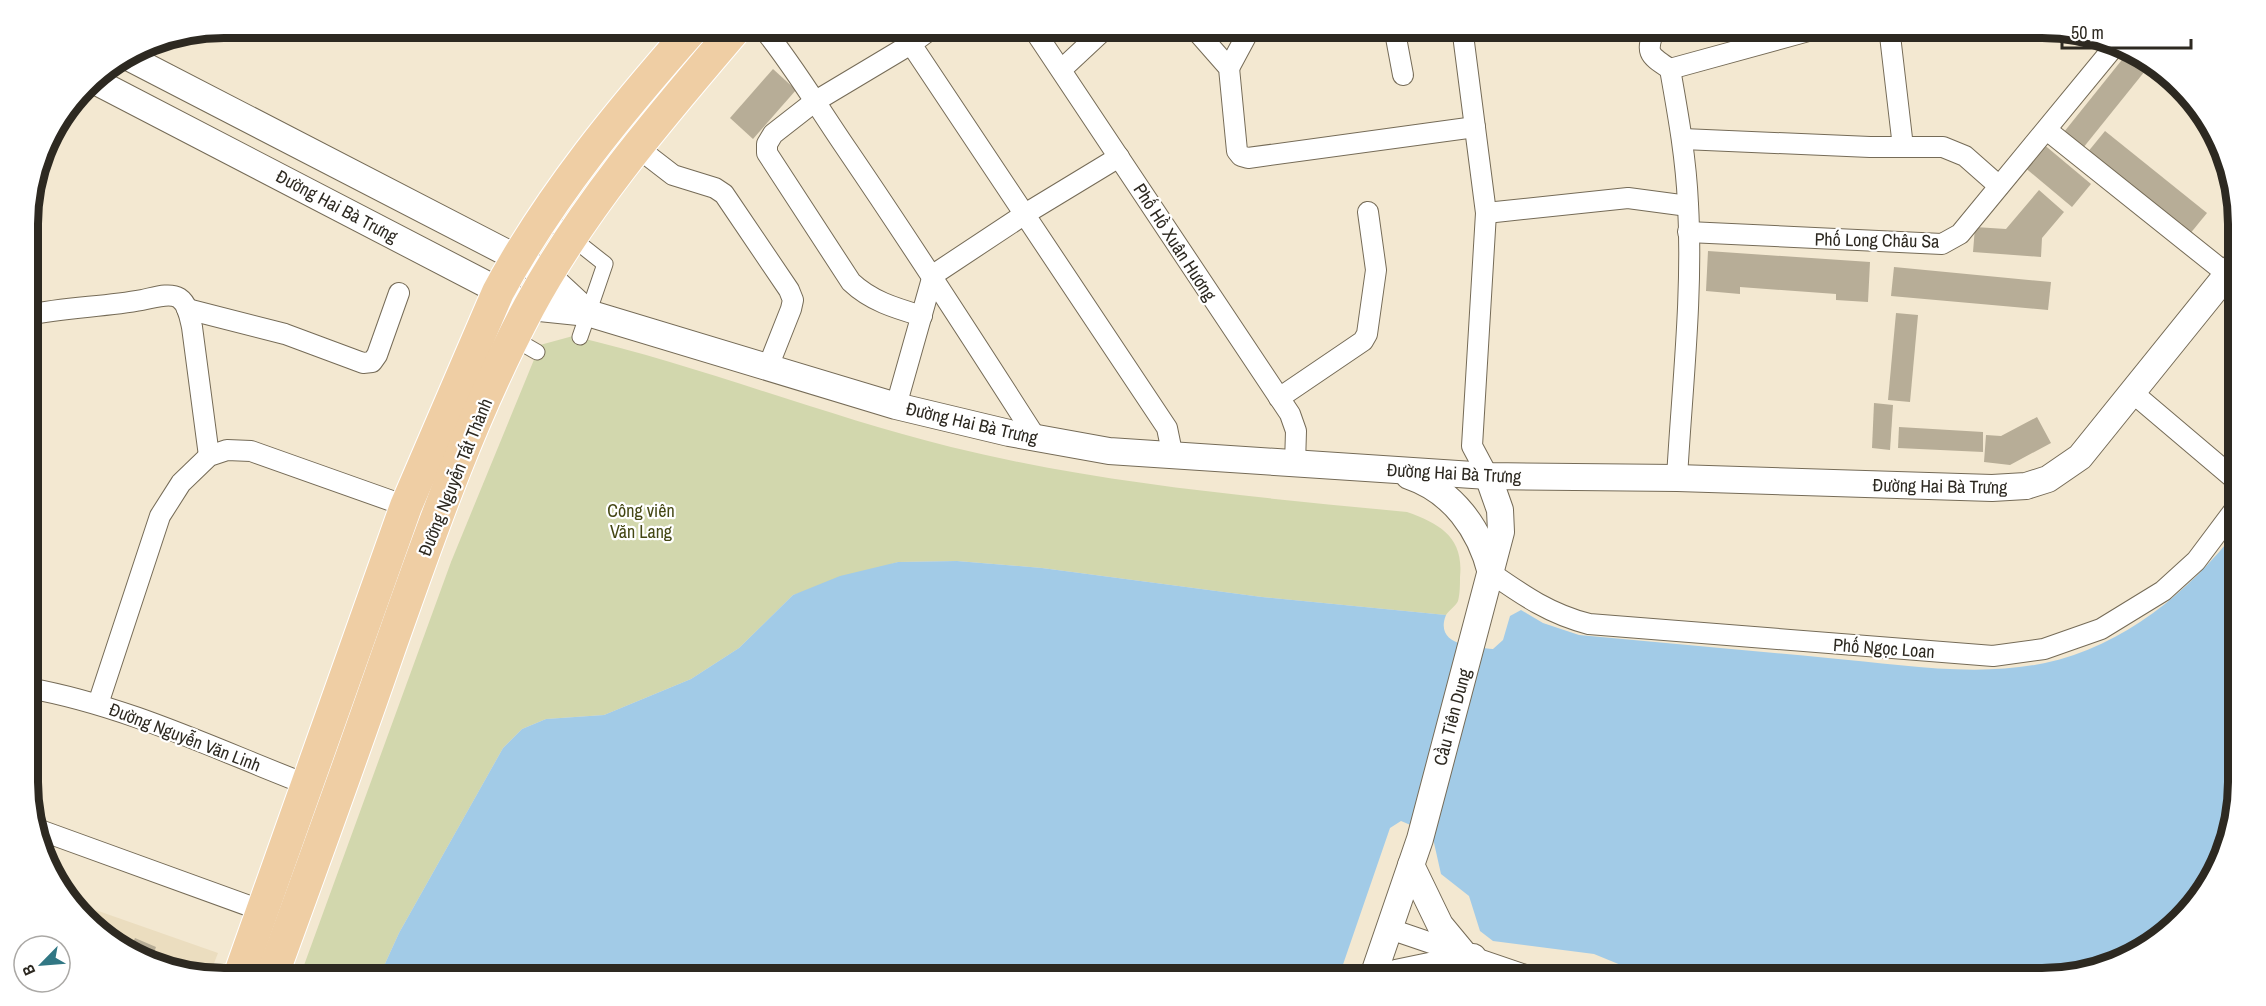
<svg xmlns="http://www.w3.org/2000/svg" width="2266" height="1006" font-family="'Archivo Narrow',sans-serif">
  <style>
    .built { fill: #ebddbf }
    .green { fill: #d2d7ad }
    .water { fill: #a2cbe7 }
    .building { fill: #b7ad97 }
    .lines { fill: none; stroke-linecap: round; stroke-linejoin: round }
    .pedestrian-casing { stroke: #756b57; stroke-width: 17 }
    .minor-casing { stroke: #756b57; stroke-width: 22 }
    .tertiary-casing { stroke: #756b57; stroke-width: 28 }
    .primary-casing { stroke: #fff; stroke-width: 34 }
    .pedestrian { stroke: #fff; stroke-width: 15 }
    .minor { stroke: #fff; stroke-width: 20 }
    .tertiary { stroke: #fff; stroke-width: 26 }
    .primary { stroke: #efcea4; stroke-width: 32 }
    .labels { text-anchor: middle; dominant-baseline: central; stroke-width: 4.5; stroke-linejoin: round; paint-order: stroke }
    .street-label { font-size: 18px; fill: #2d2921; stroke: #fff }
    .park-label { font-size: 18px; fill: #444714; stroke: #fff }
    .rim { fill: none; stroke: #2d2921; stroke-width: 8 }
  </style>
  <rect width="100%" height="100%" fill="#f3e8d1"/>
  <polygon class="built" points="67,900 218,953 209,976 148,964"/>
  <path class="green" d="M573 336C701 366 823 415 951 447 1101 484 1254 497 1407 512 1441 524 1464 538 1460 577 1460 584 1460 594 1458 601 1456 606 1449 610 1446 615L1262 597 1042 568 957 561 898 562 793 595 739 648 691 679 604 715 546 719 522 729 503 748 399 933 378 979H299L451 562 540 345Z"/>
  <path class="water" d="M2238 529 2239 783 2224 858 2198 902 2152 946 2055 979H1655L1594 954 1493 941 1480 931 1469 896 1441 874 1432 834 1401 821 1390 828 1338 979H378L399 933 503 748 522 729 546 719 604 715 691 679 739 648 793 595 840 576 898 562 957 561 1042 568 1262 597 1446 615C1434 645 1472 647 1493 649L1503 640 1510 616 1521 610 1543 623 1579 635C1662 643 1745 650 1828 658 1898 664 1975 678 2045 663 2124 646 2189 592 2238 529Z"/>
  <g class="building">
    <polygon points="2129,51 2149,66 2083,148 2064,132"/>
    <polygon points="773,69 796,90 753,139 730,118"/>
    <polygon points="2105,131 2207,213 2189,235 2087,153"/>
    <polygon points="2042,143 2091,184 2072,207 2023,166"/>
    <polygon points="2039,190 2064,212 2042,238 2041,257 1973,252 1975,227 2006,229"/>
    <polygon points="1708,251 1870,262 1868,302 1836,300 1836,294 1740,287 1740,294 1706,291"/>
    <polygon points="1894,267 2051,282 2048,310 1891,296"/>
    <polygon points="1896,313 1918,315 1910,402 1888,400"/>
    <polygon points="1874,403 1893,405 1890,450 1872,448"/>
    <polygon points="2037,417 2051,443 2010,465 1984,462 1986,435 2001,436"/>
    <polygon points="1899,427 1983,432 1983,452 1898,448"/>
    <polygon points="76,909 95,915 93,921"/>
    <polygon points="135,938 156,947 150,964 130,950"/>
  </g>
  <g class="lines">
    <g class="pedestrian-casing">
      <g id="pedestrian">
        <polyline points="544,216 605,264 580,337"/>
        <polyline points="511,337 537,352"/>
      </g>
    </g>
    <g class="minor-casing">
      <g id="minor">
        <path d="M762 27C794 66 819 109 848 151 912 245 974 341 1036 438"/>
        <polyline points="1032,27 1290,414 1296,431 1295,464"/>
        <polyline points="1193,27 1229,68 1237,151 1241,156 1248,158 1475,127"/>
        <polyline points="1394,27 1403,75"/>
        <polyline points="1462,27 1486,213 1472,446 1488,476"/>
        <path d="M1655 27C1646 53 1647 54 1670 69 1678 114 1686 158 1688 204 1693 295 1682 388 1677 478"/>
        <polyline points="1889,27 1903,147"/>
        <polyline points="911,44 1167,428 1173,457"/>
        <polyline points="1229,68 1251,27"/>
        <polyline points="1062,69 1107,27"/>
        <polyline points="1670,69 1823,27"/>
        <polyline points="2048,131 2227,274"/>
        <polyline points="1683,139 1870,147 1943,147 1965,156 1999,186"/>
        <polyline points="638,148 673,175 715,188 724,194 789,290 793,300 791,309 768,367"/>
        <polyline points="1486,213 1628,198 1688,206"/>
        <polyline points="1688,232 1942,244 1960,234 2118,42"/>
        <polyline points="187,309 285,334 363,363 372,362 377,355 399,293"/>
        <path d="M28 315C66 307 104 307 142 300 153 298 169 292 179 298 188 304 190 318 192 327L209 456"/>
        <path d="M922 316C895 308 871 301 851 282L767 153V144L773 134 814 102 911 44 934 27"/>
        <polyline points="2133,393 2238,482"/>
        <polyline points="1279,398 1363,341 1367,334 1376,270 1368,212"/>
        <polyline points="896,406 933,275 1025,214 1119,157"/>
        <path d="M1491 573C1524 596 1550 614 1589 624L1993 656 2044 649 2101 629 2163 591 2196 561 2238 505"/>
        <path d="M28 688C129 706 221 752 316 788"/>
        <polyline points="98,704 160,516 181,483 209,456 227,450 251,451 406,506"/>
        <polyline points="37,829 263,911"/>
        <polyline points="1390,929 1537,979"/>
      </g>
    </g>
    <g class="tertiary-casing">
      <g id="tertiary">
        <polyline points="126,56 517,258 547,275 588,313"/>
        <polyline points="91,79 530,307 588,313 896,406 1009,433 1109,451 1488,476 1677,478 1992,488 2026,486 2048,479 2080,457 2238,261"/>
        <path d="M1409 476C1453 491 1480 529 1491 573"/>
        <polyline points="1411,865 1440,925 1464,954"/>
        <polyline points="1372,979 1420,839 1501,532 1500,510 1488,476"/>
        <polyline points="1388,979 1396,973 1473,957"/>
      </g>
    </g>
    <g class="primary-casing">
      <g id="primary">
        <path d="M238 979 406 506 498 292C551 194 621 110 694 27"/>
        <path d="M271 979C311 870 351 760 389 650 430 534 471 416 529 307 584 205 662 115 737 27"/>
      </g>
    </g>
    <use href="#pedestrian" class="pedestrian"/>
    <use href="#minor" class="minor"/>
    <use href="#tertiary" class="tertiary"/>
    <use href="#primary" class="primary"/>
  </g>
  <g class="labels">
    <g class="street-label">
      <text transform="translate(337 206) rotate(28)">Đường Hai Bà Trưng</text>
      <text transform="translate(1877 240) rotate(1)">Phố Long Châu Sa</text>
      <text transform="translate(1175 242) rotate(57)">Phố Hồ Xuân Hương</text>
      <text transform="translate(972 423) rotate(13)">Đường Hai Bà Trưng</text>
      <text transform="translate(1454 473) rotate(3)">Đường Hai Bà Trưng</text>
      <text transform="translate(455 477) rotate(-68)">Đường Nguyễn Tất Thành</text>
      <text transform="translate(1940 486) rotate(1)">Đường Hai Bà Trưng</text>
      <text transform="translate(1884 648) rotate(4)">Phố Ngọc Loan</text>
      <text transform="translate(1452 717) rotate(-75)">Cầu Tiên Dung</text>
      <text transform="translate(185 737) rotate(21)">Đường Nguyễn Văn Linh</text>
    </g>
    <g class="park-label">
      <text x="641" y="510">Công viên<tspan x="641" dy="21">Văn Lang</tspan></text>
    </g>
  </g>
  <path d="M0 0H2266V1006H0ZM224 38H2042A186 186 0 0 1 2228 224V782A186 186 0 0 1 2042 968H224A186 186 0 0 1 38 782V224A186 186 0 0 1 224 38Z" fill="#fff" fill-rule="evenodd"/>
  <path class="rim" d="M224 38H2042A186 186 0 0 1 2228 224V782A186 186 0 0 1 2042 968H224A186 186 0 0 1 38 782V224A186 186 0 0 1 224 38Z"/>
  <g transform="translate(42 964) rotate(245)"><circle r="28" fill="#ffffff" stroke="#aba9a6" stroke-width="1.5"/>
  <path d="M0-4.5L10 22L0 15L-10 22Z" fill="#317784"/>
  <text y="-9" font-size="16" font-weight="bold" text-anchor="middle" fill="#2d2921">B</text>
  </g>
  <path d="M2062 39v9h129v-9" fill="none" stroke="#2d2921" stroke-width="3"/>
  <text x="2071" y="39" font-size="18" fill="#2d2921" stroke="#ffffff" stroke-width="4.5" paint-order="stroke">50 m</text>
</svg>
